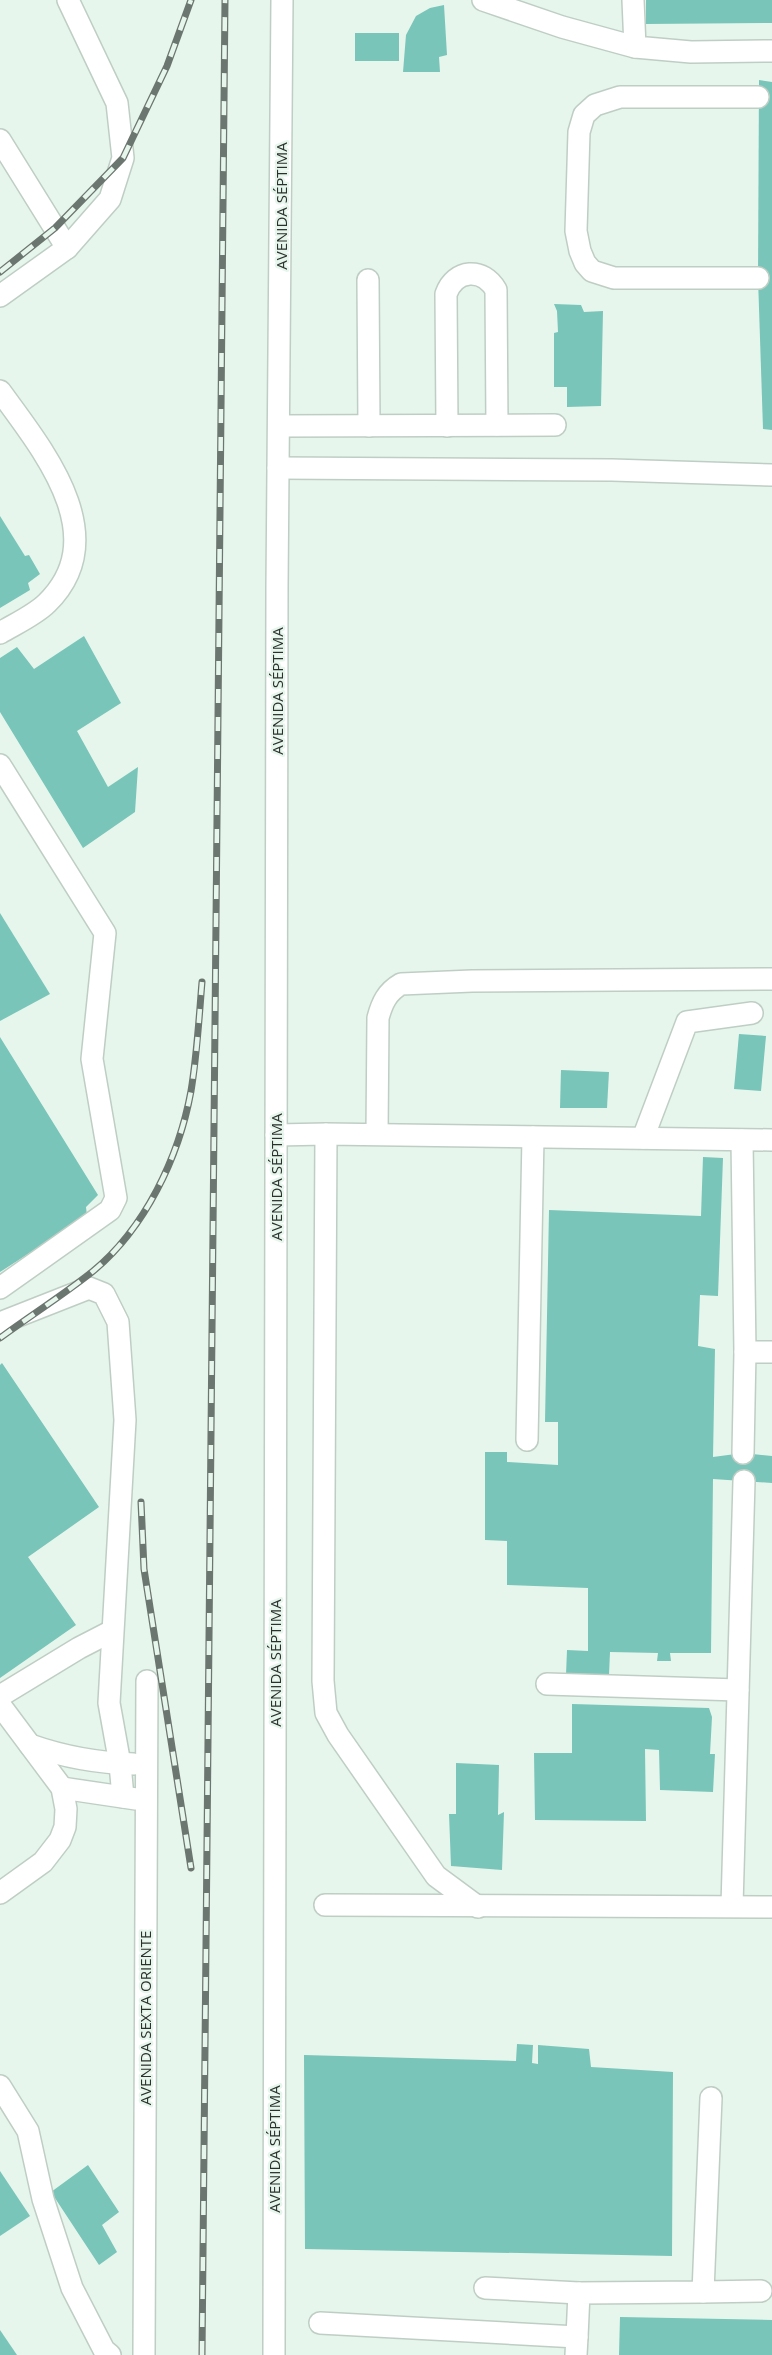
<svg xmlns="http://www.w3.org/2000/svg" width="772" height="2355" font-family="'Open Sans',sans-serif">
  <style>
    .building { fill: #79c5b9 }
    .lines { fill: none; stroke-linecap: round; stroke-linejoin: round }
    .minor-casing { stroke: #bfcec4; stroke-width: 24 }
    .minor { stroke: #fff; stroke-width: 21 }
    .rail-casing { stroke: #6c7670; stroke-width: 7 }
    .rail { stroke: #e6f6ec; stroke-width: 4.5; stroke-dasharray: 14; stroke-linecap: butt }
    .labels { text-anchor: middle; dominant-baseline: central; stroke-width: 4.5; stroke-linejoin: round; paint-order: stroke }
    .street-label { font-size: 15px; fill: #2a302c; stroke: #e6f6ec }
  </style>
  <rect width="100%" height="100%" fill="#e6f6ec"/>
  <g class="building">
    <polygon points="646,0 772,0 772,23 646,24"/>
    <polygon points="444,5 447,55 439,57 440,72 403,72 406,35 416,16 430,8"/>
    <rect x="355" y="33" width="44" height="28"/>
    <polygon points="759,80 772,82 772,430 763,429 758,278"/>
    <polygon points="554,304 581,305 584,312 603,311 601,406 567,407 567,387 554,387 554,333 558,332 557,311"/>
    <polygon points="0,516 25,556 29,555 40,574 28,583 30,590 0,608"/>
    <polygon points="84,636 121,703 77,731 108,787 138,767 135,812 83,848 0,712 0,658 17,647 34,669"/>
    <polygon points="0,913 50,994 0,1021"/>
    <polygon points="739,1034 766,1036 761,1091 734,1089"/>
    <polygon points="0,1037 98,1195 86,1207 87,1216 0,1272"/>
    <polygon points="561,1070 609,1072 607,1108 560,1108"/>
    <polygon points="703,1157 723,1158 718,1296 700,1295 698,1346 715,1349 713,1457 743,1453 772,1456 772,1483 713,1479 711,1653 670,1653 671,1661 657,1661 658,1653 610,1652 609,1675 566,1675 567,1650 588,1651 588,1588 507,1585 507,1541 485,1540 485,1452 507,1452 507,1462 558,1465 558,1422 545,1422 549,1210 701,1216"/>
    <polygon points="2,1363 99,1507 28,1557 76,1625 0,1678 0,1365"/>
    <polygon points="572,1704 709,1708 712,1717 710,1754 715,1754 713,1792 660,1790 659,1750 645,1749 646,1821 535,1820 534,1753 572,1753"/>
    <polygon points="456,1763 499,1765 498,1815 504,1812 502,1870 451,1866 449,1814 456,1814"/>
    <polygon points="517,2044 533,2045 532,2063 538,2064 538,2045 589,2049 591,2067 673,2072 672,2256 305,2249 304,2055 516,2061"/>
    <polygon points="88,2165 119,2212 102,2225 117,2252 99,2265 51,2192"/>
    <polygon points="0,2171 30,2216 0,2236"/>
    <polygon points="620,2317 772,2320 772,2355 619,2355"/>
    <polygon points="0,2330 17,2355 0,2355"/>
  </g>
  <g class="lines">
    <g class="minor-casing">
      <g id="minor">
        <polyline points="483,0 562,27 635,47"/>
        <polyline points="633,0 635,47 691,52 772,51"/>
        <polyline points="758,97 620,97 595,105 584,115 579,132 576,231 580,251 585,263 592,271 614,278 758,278"/>
        <polyline points="0,140 67,248"/>
        <polyline points="368,280 369,426"/>
        <polyline points="0,296 67,248 110,199 123,158 117,103 68,0"/>
        <path d="M0 391C42 449 115 536 47 603 35 615 15 624 0 633"/>
        <polyline points="279,426 555,425"/>
        <path d="M447 426 446 294C455 269 483 267 496 290L497 425"/>
        <polyline points="278,468 612,470 772,475"/>
        <polyline points="0,765 105,933 92,1059 116,1198 110,1210 0,1288"/>
        <polyline points="326,1134 323,1681 326,1713 338,1735 436,1876 478,1907"/>
        <path d="M377 1134 378 1018C382 1003 387 992 401 984L472 981 772 979"/>
        <polyline points="276,1135 326,1134 772,1140"/>
        <polyline points="643,1138 687,1022 752,1013"/>
        <polyline points="742,1140 745,1352 743,1453"/>
        <polyline points="0,1323 89,1288 104,1294 118,1322 125,1420 109,1703 120,1764 123,1797"/>
        <polyline points="745,1352 772,1352"/>
        <polyline points="527,1440 533,1137"/>
        <polyline points="547,1684 738,1690"/>
        <polyline points="0,1696 79,1648 112,1631"/>
        <polyline points="0,1705 62,1788 66,1809 65,1827 60,1840 43,1862 0,1893"/>
        <path d="M30 1745C64 1757 98 1763 134 1764"/>
        <polyline points="62,1788 136,1799"/>
        <polyline points="325,1905 772,1907"/>
        <polyline points="732,1906 744,1481"/>
        <polyline points="0,2086 28,2131 43,2199 72,2288 104,2350 110,2355"/>
        <polyline points="485,2288 579,2293"/>
        <polyline points="703,2292 761,2291"/>
        <polyline points="320,2323 577,2337 576,2355"/>
        <polyline points="577,2337 579,2293 703,2292 711,2098"/>
        <polyline points="144,2355 147,1681"/>
        <polyline points="274,2355 277,587 282,0"/>
      </g>
    </g>
    <use href="#minor" class="minor"/>
    <g class="rail-casing">
      <g id="rail">
        <polyline points="0,272 55,228 123,158 167,66 191,0"/>
        <path d="M0 1338C30 1316 63 1295 92 1272 145 1229 179 1157 191 1091 197 1055 199 1018 202 982"/>
        <polyline points="141,1502 144,1569 191,1868"/>
        <polyline points="202,2355 225,0"/>
      </g>
    </g>
    <use href="#rail" class="rail"/>
  </g>
  <g class="labels">
    <g class="street-label">
      <text transform="translate(281 206) rotate(-90)">AVENIDA SÉPTIMA</text>
      <text transform="translate(277 691) rotate(-90)">AVENIDA SÉPTIMA</text>
      <text transform="translate(276 1177) rotate(-90)">AVENIDA SÉPTIMA</text>
      <text transform="translate(275 1663) rotate(-90)">AVENIDA SÉPTIMA</text>
      <text transform="translate(145 2018) rotate(-90)">AVENIDA SEXTA ORIENTE</text>
      <text transform="translate(274 2149) rotate(-90)">AVENIDA SÉPTIMA</text>
    </g>
  </g>
</svg>
